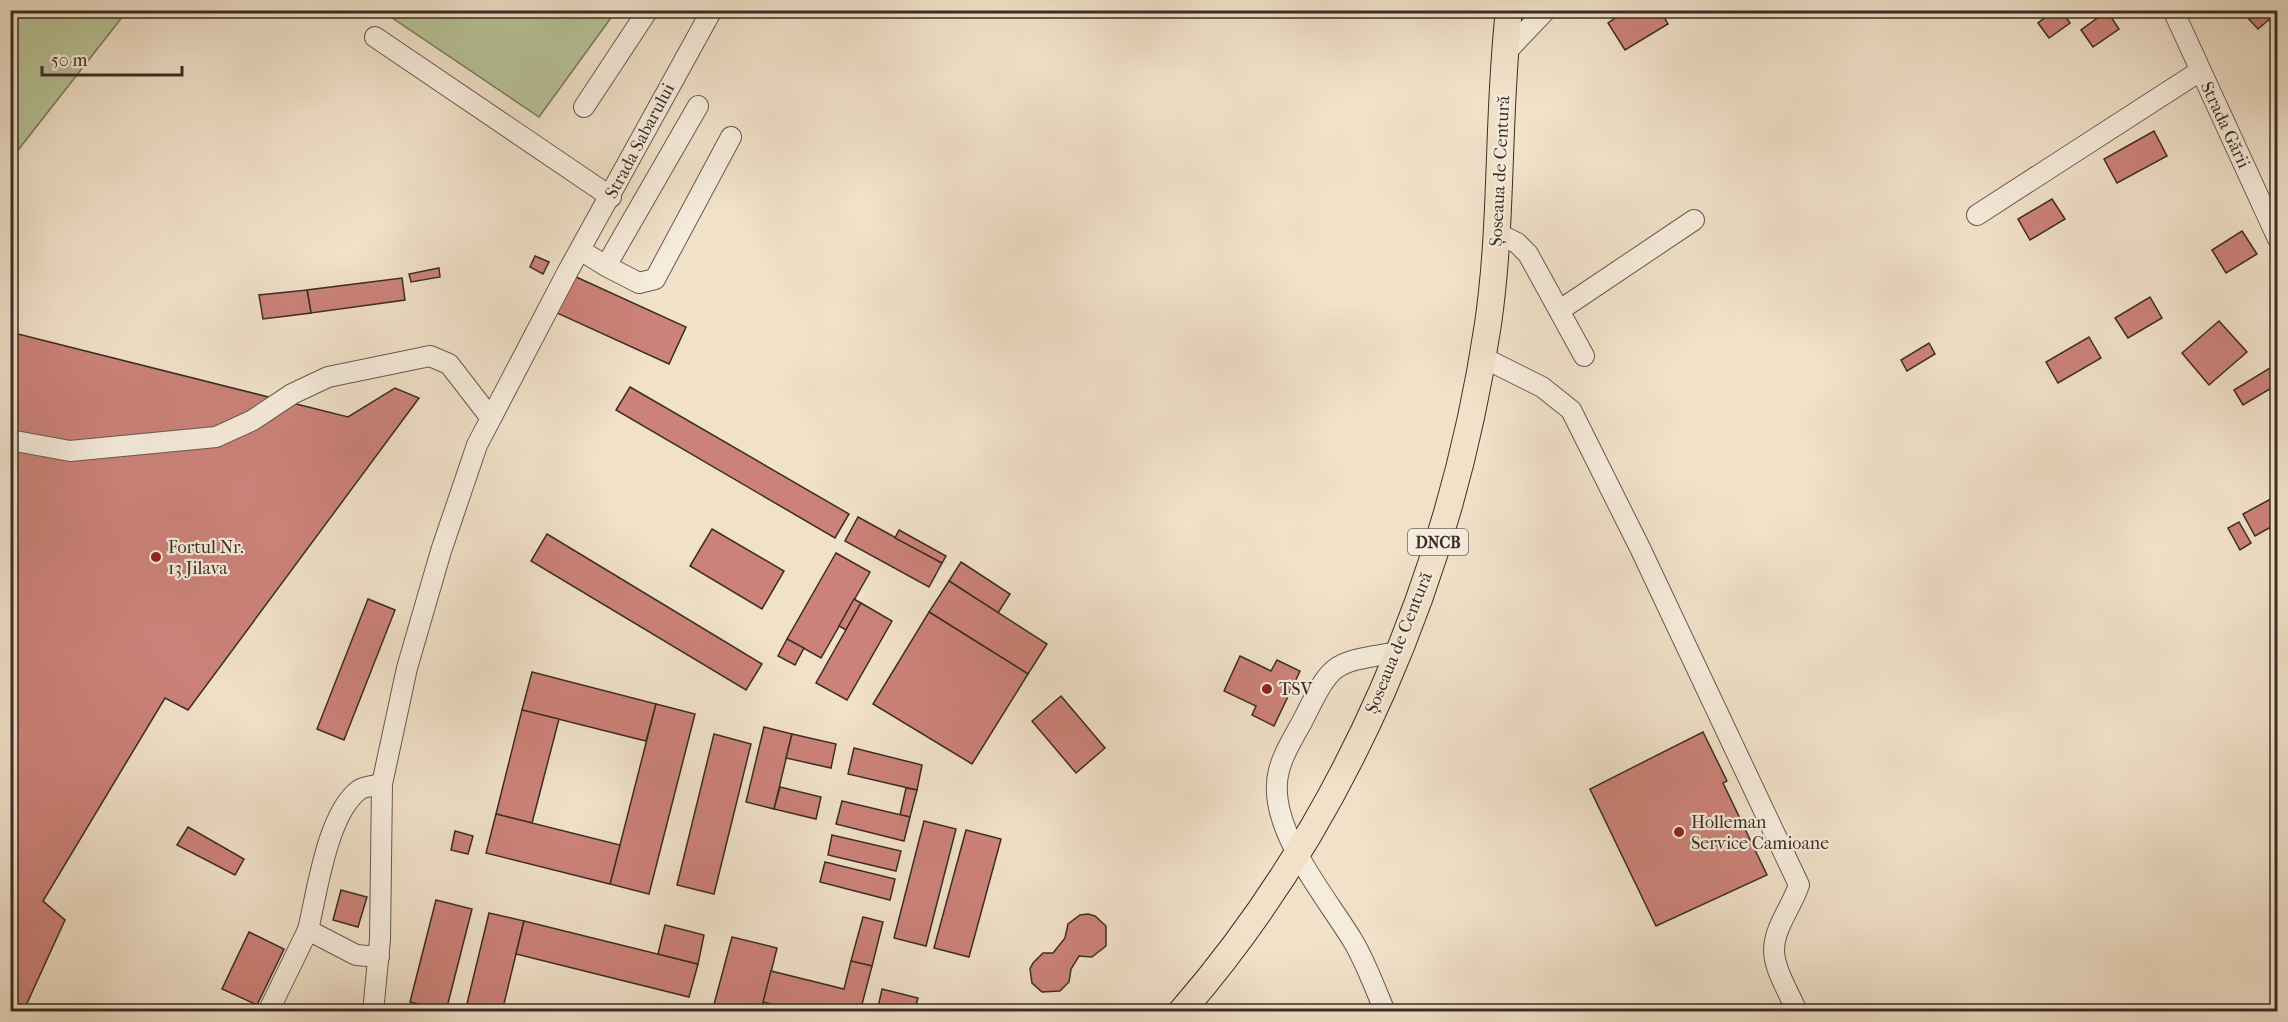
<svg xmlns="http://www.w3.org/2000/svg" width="2288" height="1022" font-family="'IM FELL French Canon',serif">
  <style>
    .green { fill: #b8c398; stroke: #79785e; stroke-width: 1.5 }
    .building { fill: #cc8279; stroke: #3a2d25; stroke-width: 1.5 }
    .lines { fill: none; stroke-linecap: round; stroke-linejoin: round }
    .minor-casing { stroke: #685a4e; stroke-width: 22 }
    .major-casing { stroke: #3a2d25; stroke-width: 28 }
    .minor { stroke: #f6ecdc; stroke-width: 20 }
    .major { stroke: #f1e1c9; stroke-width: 26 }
    .poi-dot { fill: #8f2418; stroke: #f6ecdc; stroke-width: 2 }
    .labels { text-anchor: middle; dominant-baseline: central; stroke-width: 4.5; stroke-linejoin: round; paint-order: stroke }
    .shield { fill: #f6ecdc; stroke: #72665c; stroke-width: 1.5 }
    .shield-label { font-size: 16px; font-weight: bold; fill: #3a2d25 }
    .street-label { font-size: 18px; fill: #3a2d25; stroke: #f6ecdc }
    .poi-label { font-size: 18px; fill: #3a2d25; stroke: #f6ecdc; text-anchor: start }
  </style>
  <rect width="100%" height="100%" fill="#f1e1c9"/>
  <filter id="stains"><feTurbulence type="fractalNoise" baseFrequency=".00333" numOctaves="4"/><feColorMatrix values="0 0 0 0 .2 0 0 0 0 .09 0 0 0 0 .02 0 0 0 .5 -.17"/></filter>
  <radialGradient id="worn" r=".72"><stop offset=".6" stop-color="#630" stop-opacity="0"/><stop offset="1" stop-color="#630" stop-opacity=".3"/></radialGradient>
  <g class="green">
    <polygon points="11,10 127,11 11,159 10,11"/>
    <polygon points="382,11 616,11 539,117"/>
  </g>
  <g class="building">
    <polygon points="1627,10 1660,10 1668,24 1625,50 1608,23"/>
    <polygon points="2055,10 2061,10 2070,23 2049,38 2038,23"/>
    <polygon points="2248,10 2278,10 2278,12 2258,29 2244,14"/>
    <polygon points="2107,11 2119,29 2093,47 2081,30"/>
    <polygon points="2154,131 2167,156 2117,183 2104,159"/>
    <polygon points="2052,199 2065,219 2030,240 2018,219"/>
    <polygon points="2242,231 2257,254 2226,273 2212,250"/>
    <polygon points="535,256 549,262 543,274 530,267"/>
    <polygon points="439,268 440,277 411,282 409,274"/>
    <polygon points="574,276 686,327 669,364 557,313"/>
    <polygon points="402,278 405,300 311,313 307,290"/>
    <polygon points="307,290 311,313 263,319 259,295"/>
    <polygon points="2150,297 2162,318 2128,338 2115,318"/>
    <polygon points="2219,321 2247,352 2209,385 2182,353"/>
    <polygon points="10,332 348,417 395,388 419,398 188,710 165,698 43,901 65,920 23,1012 10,1012"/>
    <polygon points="2089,337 2101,358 2058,383 2046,362"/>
    <polygon points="1929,343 1935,354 1907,371 1901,360"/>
    <polygon points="2278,363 2278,384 2243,405 2234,390"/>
    <polygon points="630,387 849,514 835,538 616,410"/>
    <polygon points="2278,495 2278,523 2255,536 2243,514"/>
    <polygon points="858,517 942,563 929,587 845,541"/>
    <polygon points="2239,522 2251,543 2240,550 2228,528"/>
    <polygon points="712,529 784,571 762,609 690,566"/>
    <polygon points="899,530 946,556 942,563 895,538"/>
    <polygon points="547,534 762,664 746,690 531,561"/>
    <polygon points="836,553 870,572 821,658 787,639"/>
    <polygon points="961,562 1010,594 998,613 949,581"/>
    <polygon points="949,581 1047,644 1028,674 929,612"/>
    <polygon points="368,599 395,610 344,740 317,729"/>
    <polygon points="854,599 861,603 846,630 839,626"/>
    <polygon points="861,603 892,621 847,700 816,683"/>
    <polygon points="929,612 1028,674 972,764 873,704"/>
    <polygon points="787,639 804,648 795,665 778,656"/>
    <polygon points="1240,656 1271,671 1277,660 1300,671 1274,726 1252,715 1256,706 1224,691"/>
    <polygon points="532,672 656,704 646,741 522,710"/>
    <polygon points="1061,696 1105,748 1076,773 1032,721"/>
    <polygon points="656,704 695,714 649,894 610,884"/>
    <polygon points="522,710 559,719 532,823 496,814"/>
    <polygon points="764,727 792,734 774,809 746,802"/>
    <polygon points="1703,732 1727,781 1723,783 1767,875 1656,926 1590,789"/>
    <polygon points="714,734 751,744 714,894 677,885"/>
    <polygon points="792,734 836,744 831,768 786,758"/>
    <polygon points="854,748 922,765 917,790 848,774"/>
    <polygon points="780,787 821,797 816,819 774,809"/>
    <polygon points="906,788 917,790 910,817 900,815"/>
    <polygon points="842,801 910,817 904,841 836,824"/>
    <polygon points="496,814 620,845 610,884 486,853"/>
    <polygon points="924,821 956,829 926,946 894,938"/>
    <polygon points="188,827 244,859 235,875 177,845"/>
    <polygon points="966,830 1001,839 969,957 934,948"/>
    <polygon points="455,831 473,836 468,854 451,850"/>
    <polygon points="832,835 901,851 896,871 828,855"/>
    <polygon points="825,862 895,879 890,900 820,882"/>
    <polygon points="341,890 367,897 358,927 333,920"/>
    <polygon points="436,900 472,909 446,1011 410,1002"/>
    <polygon points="489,913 524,921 502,1012 465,1012"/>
    <polygon points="1088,914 1095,916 1106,926 1106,946 1092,957 1079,956 1071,969 1069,982 1060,991 1042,992 1032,983 1030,969 1033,963 1043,953 1053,953 1065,938 1068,924 1080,915"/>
    <polygon points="863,917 883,922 872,966 851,961"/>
    <polygon points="524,921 698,964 689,997 516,954"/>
    <polygon points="665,925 704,935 698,964 658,954"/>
    <polygon points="249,932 284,949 257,1005 222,989"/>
    <polygon points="732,937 777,948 761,1012 712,1012"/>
    <polygon points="851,961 872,966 860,1012 804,1012 763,1002 771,971 844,989"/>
    <polygon points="882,989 918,998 914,1012 877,1012"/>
  </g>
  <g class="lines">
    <g class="minor-casing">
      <g id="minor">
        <polyline points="2173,10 2278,239"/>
        <polyline points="375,37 611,197"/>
        <polyline points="1506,52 1546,10"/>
        <polyline points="584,107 648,10"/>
        <polyline points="1977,215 2200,71"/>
        <polyline points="1497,233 1517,243 1528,254 1584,356"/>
        <polyline points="580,250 606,266 698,106"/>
        <polyline points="606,266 639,283 655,279 731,137"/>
        <polyline points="1560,310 1694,220"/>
        <path d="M1482 357 1542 387 1571 410 1640 548 1799 885C1792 906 1774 928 1774 950 1774 970 1790 994 1797 1012"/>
        <polyline points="10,440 70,451 216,437 253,420 292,394 328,377 430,356 449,364 490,417"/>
        <path d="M379 957 356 955 308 930C317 893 327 814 359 790 364 786 375 786 382 784"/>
        <polyline points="268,1012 308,930"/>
        <polyline points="373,1012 380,939 382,784 407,668 441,551 477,445 568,271 712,10"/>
        <path d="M1385 1012C1375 988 1366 963 1353 941 1327 898 1273 835 1277 783 1278 761 1293 739 1303 720 1333 660 1332 663 1398 652"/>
      </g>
    </g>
    <g class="major-casing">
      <path id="major" d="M1181 1012C1347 821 1451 573 1488 324 1503 220 1497 115 1509 10"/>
    </g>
    <use href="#minor" class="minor"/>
    <use href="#major" class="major"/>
  </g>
  <g class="poi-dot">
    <circle cx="156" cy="557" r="6"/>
    <circle cx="1267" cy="689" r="6"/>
    <circle cx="1679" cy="832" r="6"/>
  </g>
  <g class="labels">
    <rect class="shield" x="1408" y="529" width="60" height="26" rx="4.5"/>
    <g class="shield-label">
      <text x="1438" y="542">DNCB</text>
    </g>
    <g class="street-label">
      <text transform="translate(2225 125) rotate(65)">Strada Gării</text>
      <text transform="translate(640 141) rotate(-62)">Strada Sabarului</text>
      <text transform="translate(1500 171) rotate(-87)">Șoseaua de Centură</text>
      <text transform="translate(1399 643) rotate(-68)">Șoseaua de Centură</text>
    </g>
    <g class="poi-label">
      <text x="168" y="547">Fortul Nr.<tspan x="168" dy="21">13 Jilava</tspan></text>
      <text x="1279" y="689">TSV</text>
      <text x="1691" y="822">Holleman<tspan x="1691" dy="21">Service Camioane</tspan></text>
    </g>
  </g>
  <rect width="2288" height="1022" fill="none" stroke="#f1e1c9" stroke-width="36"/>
  <rect x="12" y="12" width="2264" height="998" fill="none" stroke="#3a2d25" stroke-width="3"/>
  <rect x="18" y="18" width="2252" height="986" fill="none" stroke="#3a2d25" stroke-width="1.5"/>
  <path d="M42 66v9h140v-9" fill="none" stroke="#3a2d25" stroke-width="3"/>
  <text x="51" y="66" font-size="18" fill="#3a2d25" stroke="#f6ecdc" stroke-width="4.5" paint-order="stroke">50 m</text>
  <rect width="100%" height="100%" filter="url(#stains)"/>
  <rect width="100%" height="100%" fill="url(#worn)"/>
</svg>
